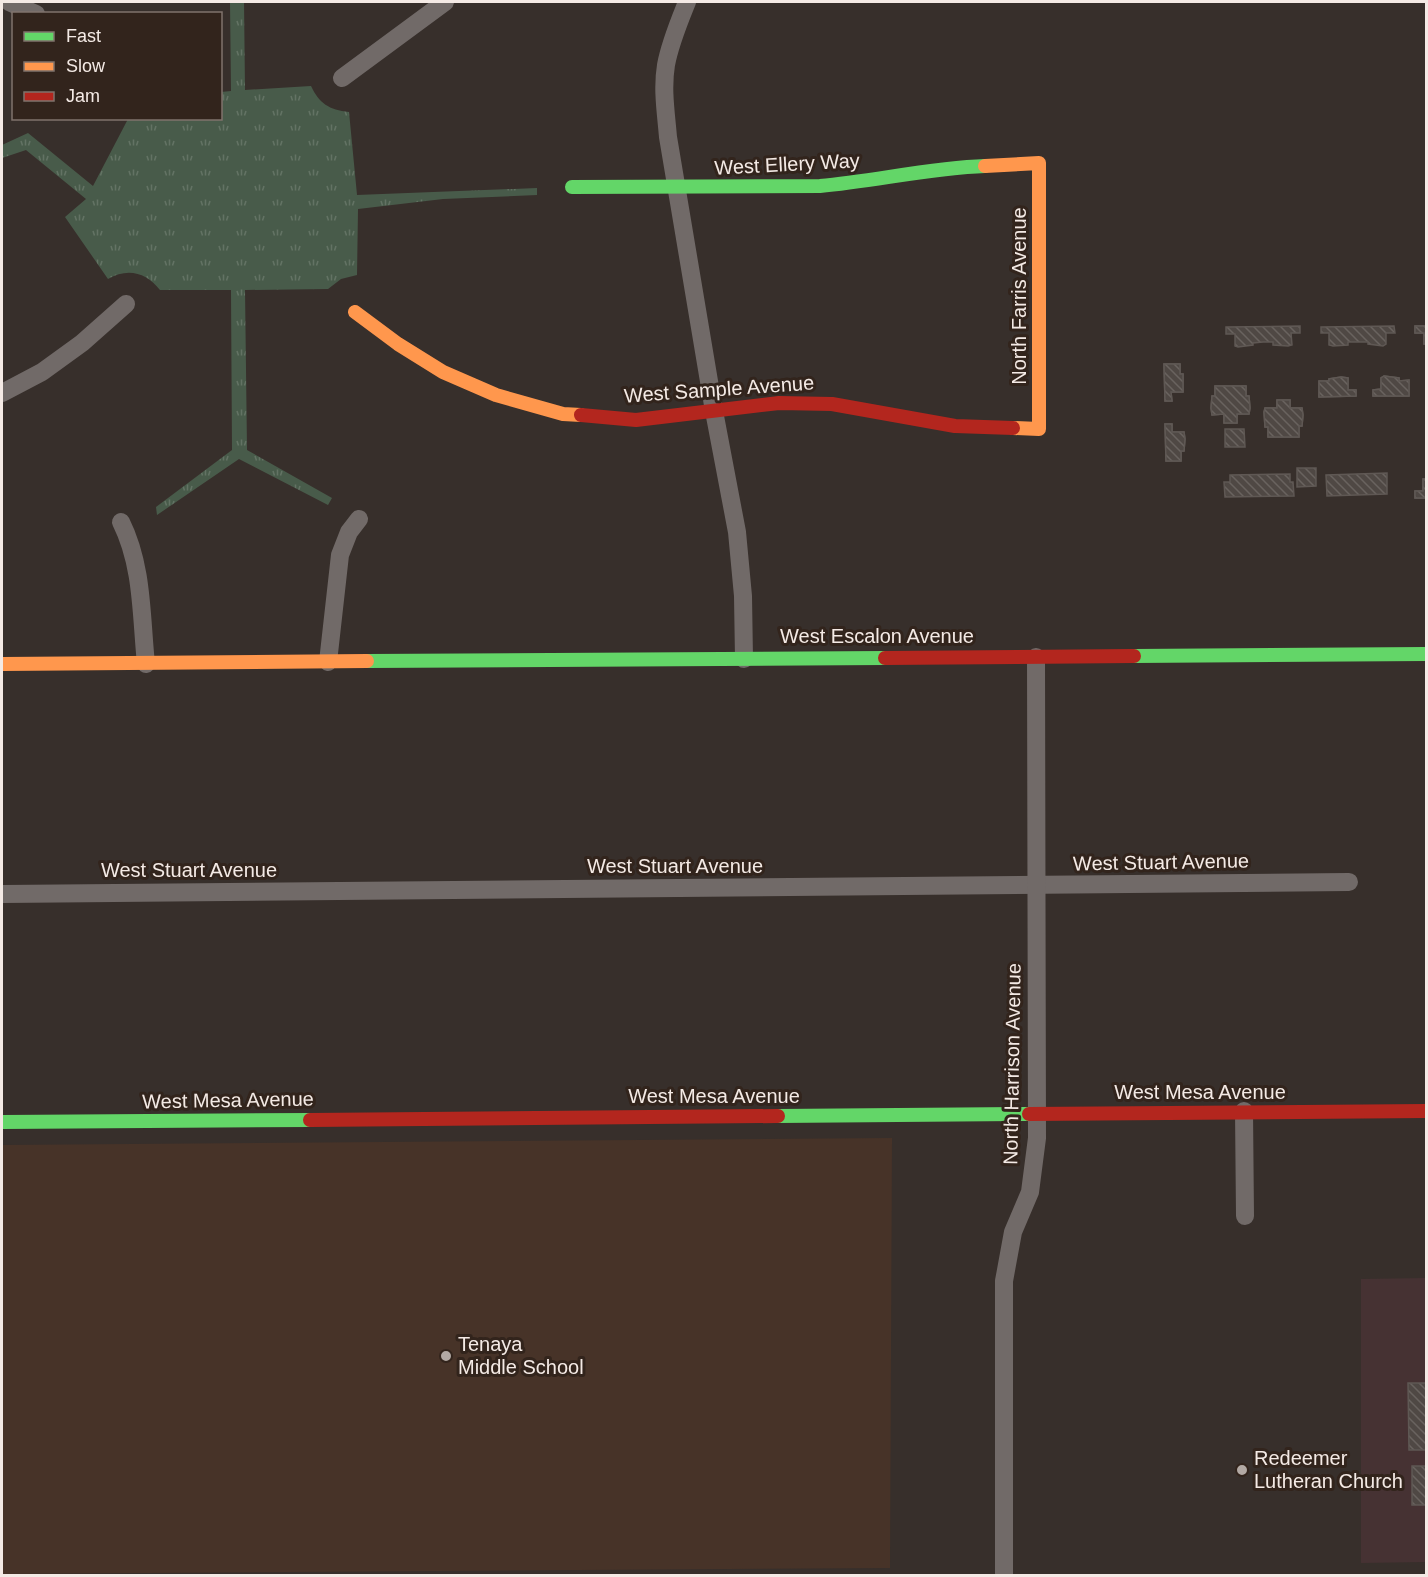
<svg xmlns="http://www.w3.org/2000/svg" width="1428" height="1577" font-family="Helvetica,sans-serif">
  <style>
    .commercial { fill: #463233 }
    .built { fill: #473328 }
    .park { fill: url(#park-tufts) }
    .building { fill: url(#building-back-hatch); stroke: #5f5854; stroke-width: 1.5 }
    .lines { fill: none; stroke-linecap: round; stroke-linejoin: round }
    .street { stroke: #716a68; stroke-width: 18 }
    .fast { stroke: #63d668; stroke-width: 14 }
    .slow { stroke: #ff974d; stroke-width: 14 }
    .jam { stroke: #b3261e; stroke-width: 14 }
    .poi-dot { fill: #b2a9a4; stroke: #32241c; stroke-width: 2 }
    .labels { text-anchor: middle; dominant-baseline: central; stroke-width: 6; stroke-linejoin: round; paint-order: stroke }
    .street-label { font-size: 20px; fill: #f4eae5; stroke: #32241c }
    .poi-label { font-size: 20px; fill: #f4eae5; stroke: #32241c; text-anchor: start }
  </style>
  <defs>
    <pattern id="park-tufts" width="24" height="20" patternUnits="userSpaceOnUse" patternTransform="scale(1.5)"><rect width="24" height="20" fill="#485b4a"/><path d="M3 7l-1-3M5 7V3M7 7l1-3M15 17l-1-3M17 17v-4M19 17l1-3" fill="none" stroke="#637364"/></pattern>
    <pattern id="building-back-hatch" width="6" height="6" patternUnits="userSpaceOnUse" patternTransform="scale(1.5)"><rect width="6" height="6" fill="#4f4844"/><path d="M-1 5l2 2M0 0l6 6M5-1l2 2" fill="none" stroke="#69635f"/></pattern>
  </defs>
  <rect width="100%" height="100%" fill="#372f2b"/>
  <polygon class="commercial" points="1426,1278 1426,1562 1361,1563 1361,1279"/>
  <polygon class="built" points="892,1138 890,1568 2,1574 2,1145"/>
  <path class="park" d="M230 2H244L245 90 311 86C319 103 329 110 349 112L357 195 537 188V195L443 199 358 209 357 275 341 279 328 289 245 290 247 450 332 498 328 505 239 459 157 515 156 507 232 450 231 290H160C147 273 128 267 108 279L65 217 86 199 26 150 2 158V145L28 133 93 186 128 119 220 118 221 92 231 91Z"/>
  <g class="building">
    <polygon points="1300,326 1300,333 1291,333 1292,345 1288,346 1273,345 1273,342 1263,342 1253,343 1253,345 1238,347 1235,346 1235,334 1226,334 1226,327"/>
    <polygon points="1394,326 1395,333 1386,333 1386,344 1383,346 1368,344 1368,342 1348,342 1348,345 1333,346 1329,345 1329,333 1321,333 1321,327"/>
    <polygon points="1415,326 1426,326 1426,344 1424,344 1424,333 1415,333"/>
    <polygon points="1415,326 1426,326 1426,344 1424,344 1424,333 1415,333"/>
    <polygon points="1164,364 1180,364 1180,374 1183,374 1183,392 1171,392 1172,401 1165,401"/>
    <polygon points="1164,364 1180,364 1180,374 1183,374 1183,392 1171,392 1172,401 1165,401"/>
    <polygon points="1384,376 1399,378 1399,381 1409,380 1409,396 1373,396 1373,390 1381,389 1381,378"/>
    <polygon points="1384,376 1399,378 1399,381 1409,380 1409,396 1373,396 1373,390 1381,389 1381,378"/>
    <polygon points="1341,377 1348,378 1348,390 1356,390 1356,396 1319,397 1319,381 1329,381 1329,379"/>
    <polygon points="1341,377 1348,378 1348,390 1356,390 1356,396 1319,397 1319,381 1329,381 1329,379"/>
    <polygon points="1215,386 1246,386 1246,396 1249,396 1250,408 1249,414 1237,414 1237,423 1224,423 1224,414 1212,415 1211,408 1212,396 1215,396"/>
    <polygon points="1215,386 1246,386 1246,396 1249,396 1250,408 1249,414 1237,414 1237,423 1224,423 1224,414 1212,415 1211,408 1212,396 1215,396"/>
    <polygon points="1277,400 1290,400 1290,408 1302,408 1303,415 1302,426 1299,426 1299,437 1268,437 1268,427 1265,427 1264,412 1265,408 1277,408"/>
    <polygon points="1277,400 1290,400 1290,408 1302,408 1303,415 1302,426 1299,426 1299,437 1268,437 1268,427 1265,427 1264,412 1265,408 1277,408"/>
    <polygon points="1165,424 1172,424 1172,432 1184,432 1185,439 1184,451 1181,451 1181,461 1166,461"/>
    <polygon points="1165,424 1172,424 1172,432 1184,432 1185,439 1184,451 1181,451 1181,461 1166,461"/>
    <polygon points="1225,429 1244,429 1245,447 1225,447"/>
    <polygon points="1297,468 1316,468 1316,486 1297,487"/>
    <polygon points="1387,473 1387,494 1327,496 1326,475"/>
    <polygon points="1290,474 1290,482 1293,482 1294,496 1225,497 1224,482 1230,482 1230,475"/>
    <polygon points="1423,479 1426,479 1426,498 1415,498 1415,491 1423,491"/>
    <polygon points="1423,479 1426,479 1426,498 1415,498 1415,491 1423,491"/>
    <polygon points="1408,1383 1426,1383 1426,1450 1409,1450"/>
    <rect x="1412" y="1466" width="14" height="39"/>
  </g>
  <g class="lines">
    <g class="street">
      <polyline points="9,2 36,14"/>
      <path d="M687 2C679 22 670 43 666 65 662 89 666 113 668 137L714 411 737 532 743 596 744 659"/>
      <polyline points="342,78 445,2"/>
      <polyline points="2,393 42,372 82,343 126,304"/>
      <path d="M121 522C143 566 141 616 146 664"/>
      <polyline points="328,662 340,555 349,532 359,519"/>
      <polyline points="2,894 1349,882"/>
      <polyline points="1244,1111 1245,1216"/>
      <polyline points="1004,1576 1004,1281 1013,1232 1030,1192 1037,1138 1036,657"/>
    </g>
    <g class="fast">
      <path d="M572 187 820 186C875 181 930 168 985 166"/>
      <polyline points="1134,656 1426,654"/>
      <polyline points="367,661 885,658"/>
      <polyline points="778,1116 1029,1114"/>
      <polyline points="2,1122 310,1120"/>
    </g>
    <g class="slow">
      <polyline points="985,166 1039,163 1039,429 1013,428"/>
      <polyline points="355,312 398,344 443,372 496,395 563,414 581,415"/>
      <polyline points="2,664 367,661"/>
    </g>
    <g class="jam">
      <polyline points="581,415 636,420 779,403 832,404 955,426 1013,428"/>
      <polyline points="885,658 1134,656"/>
      <polyline points="1029,1114 1426,1111"/>
      <polyline points="310,1120 778,1116"/>
    </g>
  </g>
  <g class="poi-dot">
    <circle cx="446" cy="1356" r="6"/>
    <circle cx="1242" cy="1470" r="6"/>
  </g>
  <g class="labels">
    <g class="street-label">
      <text transform="translate(787 164) rotate(-3)">West Ellery Way</text>
      <text transform="translate(1019 296) rotate(-90)">North Farris Avenue</text>
      <text transform="translate(719 389) rotate(-4)">West Sample Avenue</text>
      <text x="877" y="636">West Escalon Avenue</text>
      <text transform="translate(1161 862) rotate(-1)">West Stuart Avenue</text>
      <text x="675" y="866">West Stuart Avenue</text>
      <text x="189" y="870">West Stuart Avenue</text>
      <text transform="translate(1012 1064) rotate(-89)">North Harrison Avenue</text>
      <text x="1200" y="1092">West Mesa Avenue</text>
      <text x="714" y="1096">West Mesa Avenue</text>
      <text transform="translate(228 1100) rotate(-1)">West Mesa Avenue</text>
    </g>
    <g class="poi-label">
      <text x="458" y="1344">Tenaya<tspan x="458" dy="23">Middle School</tspan></text>
      <text x="1254" y="1458">Redeemer<tspan x="1254" dy="23">Lutheran Church</tspan></text>
    </g>
  </g>
  <rect width="1428" height="1577" fill="none" stroke="#f4eae5" stroke-width="6"/>
  <rect x="12" y="12" width="210" height="108" fill="#32241c" stroke="#80736c" stroke-width="1.5"/>
  <rect x="24" y="32" width="30" height="9" fill="#63d668" stroke="#80736c" stroke-width="1.5"/>
  <text x="66" y="42" font-size="18" fill="#f4eae5">Fast</text>
  <rect x="24" y="62" width="30" height="9" fill="#ff974d" stroke="#80736c" stroke-width="1.5"/>
  <text x="66" y="72" font-size="18" fill="#f4eae5">Slow</text>
  <rect x="24" y="92" width="30" height="9" fill="#b3261e" stroke="#80736c" stroke-width="1.5"/>
  <text x="66" y="102" font-size="18" fill="#f4eae5">Jam</text>
</svg>
